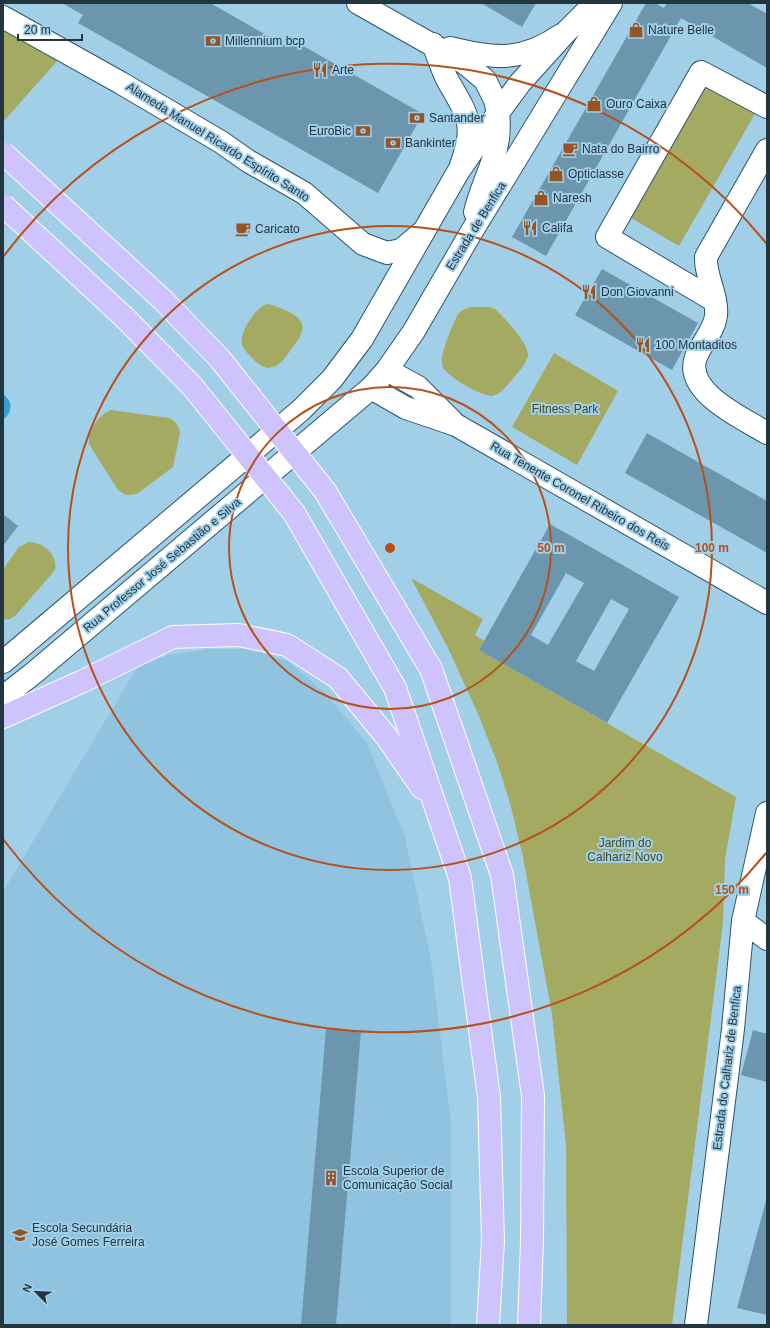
<svg xmlns="http://www.w3.org/2000/svg" width="770" height="1328" font-family="Arial,sans-serif">
  <style>
    .built { fill: #8fc3df }
    .green { fill: #a4aa62 }
    .water { fill: #32a1d3 }
    .building { fill: #6b96ae; fill-rule: evenodd }
    .lines { fill: none; stroke-linecap: round; stroke-linejoin: round }
    .minor-casing { stroke: #2b546a; stroke-width: 24 }
    .tertiary-casing { stroke: #2b546a; stroke-width: 24 }
    .trunk-casing { stroke: #fff; stroke-width: 24 }
    .minor { stroke: #fff; stroke-width: 22 }
    .tertiary { stroke: #fff; stroke-width: 22 }
    .trunk { stroke: #cec3fc; stroke-width: 22 }
    .trunk-bridge-casing { stroke: #fff; stroke-width: 24; stroke-linecap: butt }
    .trunk-bridge { stroke: #cec3fc; stroke-width: 22 }
    .ring { fill: none; stroke: #b75019; stroke-width: 2 }
    .labels { text-anchor: middle; dominant-baseline: central; stroke-width: 4; stroke-linejoin: round; paint-order: stroke }
    .poi-label { font-size: 12px; fill: #23353f; stroke: #a2cfe8; text-anchor: start }
    .street-label { font-size: 12px; fill: #23353f; stroke: #a2cfe8 }
    .park-label { font-size: 12px; fill: #464920; stroke: #a2cfe8 }
    .centre { fill: #b75019; stroke: #a2cfe8; stroke-width: 2 }
    .ring-label { font-size: 12px; text-anchor: middle; font-weight: bold; fill: #b75019; stroke: #a2cfe8; stroke-width: 4; stroke-linejoin: round; paint-order: stroke }
  </style>
  <rect width="100%" height="100%" fill="#a2cfe8"/>
  <polygon class="built" points="209,649 248,649 288,661 325,693 367,743 405,837 431,960 451,1122 451,1325 3,1325 3,892 138,666 168,655"/>
  <g class="green">
    <polygon points="3,26 58,60 3,122"/>
    <polygon points="707,84 756,112 679,246 631,218"/>
    <path d="M267 304C274 305 279 308 285 310 310 321 305 332 290 351 284 359 280 366 269 368 262 367 258 364 253 359 249 354 243 350 242 344 239 332 256 307 267 304Z"/>
    <path d="M470 307H489L495 309C504 317 529 344 528 356 526 365 517 373 511 381 506 386 501 395 492 396 482 397 444 375 442 365 440 354 452 326 457 316L461 311Z"/>
    <polygon points="554,353 618,391 577,465 512,427"/>
    <path d="M111 410 169 418C176 421 179 426 180 433L173 467 137 494 126 495 118 490 89 444C87 432 99 414 111 410Z"/>
    <path d="M29 542C43 542 58 555 55 570L16 615 10 619 3 620V569L19 547Z"/>
    <polygon points="411,578 483,619 475,635 484,641 479,650 736,797 725,859 723,923 672,1325 567,1325 566,1145 552,1014 523,857 510,803 497,762 479,716 447,646"/>
  </g>
  <path class="water" d="M3 394C13 401 13 412 3 420Z"/>
  <g class="building">
    <polygon points="62,3 210,3 286,46 291,39 423,114 378,193 78,23 83,15"/>
    <polygon points="481,3 536,3 522,27"/>
    <polygon points="646,3 655,3 664,8 667,3 748,3 767,14 767,68 681,18 546,256 512,237"/>
    <circle cx="243" cy="229" r="7"/>
    <polygon points="602,269 698,323 672,370 575,315"/>
    <polygon points="647,433 767,501 767,553 625,473"/>
    <polygon points="3,514 18,526 3,546"/>
    <path d="M550 524 679 597 607 723 479 650ZM566 573 584 583 548 645 531 635ZM611 599 629 609 594 671 576 661Z"/>
    <polygon points="326,1029 361,1031 336,1325 301,1325"/>
    <polygon points="753,1030 767,1034 767,1082 741,1075"/>
    <polygon points="767,1197 767,1315 737,1308"/>
  </g>
  <g class="lines">
    <g class="minor-casing">
      <g id="minor">
        <polyline points="358,3 466,64 485,80 495,100 498,113"/>
        <polyline points="3,17 121,83 221,142 248,161 304,193 363,244 387,253 401,250 424,231"/>
        <path d="M433 44C438 56 442 70 448 81 468 116 476 125 461 165"/>
        <path d="M450 48C494 59 522 62 561 35"/>
        <path d="M767 150 706 257C705 277 718 295 716 316 714 331 701 344 696 357 683 392 744 419 767 433"/>
        <polyline points="715,301 607,237 701,72 767,107"/>
        <polyline points="387,370 418,387 452,421"/>
        <polyline points="371,388 406,408 456,425 767,603"/>
        <polyline points="743,921 767,939"/>
        <polyline points="696,1325 733,1029 743,921 767,813"/>
      </g>
    </g>
    <g class="tertiary-casing">
      <g id="tertiary">
        <path d="M475 212C484 175 503 153 498 113"/>
        <polyline points="3,662 301,410 332,379 362,339 458,172 498,113 520,83 566,32 595,3"/>
        <polyline points="3,697 35,672 371,388 387,370 414,331 469,236 611,3"/>
      </g>
    </g>
    <g class="trunk-casing">
      <g id="trunk">
        <polyline points="431,669 502,875 533,1096 532,1241 529,1325"/>
        <polyline points="395,688 460,878 489,1098 493,1241 488,1325"/>
        <polyline points="3,717 81,682 173,637 239,635 287,645 338,678 386,736 422,788"/>
      </g>
    </g>
    <use href="#minor" class="minor"/>
    <use href="#tertiary" class="tertiary"/>
    <use href="#trunk" class="trunk"/>
    <g class="trunk-bridge-casing">
      <g id="trunk-bridge">
        <polyline points="3,153 164,301 220,359 325,491 431,669"/>
        <polyline points="3,205 125,318 192,386 294,513 395,688"/>
      </g>
    </g>
    <use href="#trunk-bridge" class="trunk-bridge"/>
  </g>
  <g class="ring">
    <circle cx="390" cy="548" r="161"/>
    <circle cx="390" cy="548" r="322"/>
    <path d="M766 853A484 484 0 0 1 3 839M3 257A484 484 0 0 1 766 243"/>
  </g>
  <defs>
    <g id="shop-bare" transform="scale(1.2)"><path d="M-5-2.5h2.3a2.7 3.5 0 0 1 5.4 0H5L5.5 6h-11ZM-1.5-2.5h3a1.5 2.3 0 0 0-3 0Z" fill="#965323" stroke="#a2cfe8" stroke-width="2.5" paint-order="stroke"/></g>
    <g id="bank-bare" transform="scale(1.2)"><path d="M-6-4H6V4H-6ZM0-2.3a2.3 2.3 0 1 0 0 4.6a2.3 2.3 0 1 0 0-4.6Z" fill="#965323" stroke="#a2cfe8" stroke-width="2.5" paint-order="stroke"/></g>
    <g id="restaurant-bare" transform="scale(1.2)"><path d="M-5-6h1v4h1v-4h1v4h1v-4h1v5L-1.5 .5V6h-2V.5L-5-1ZM5-6V6H3V1.5H1.5Q1.5-4 5-6Z" fill="#965323" stroke="#a2cfe8" stroke-width="2.5" paint-order="stroke"/></g>
    <g id="cafe-bare" transform="scale(1.2)"><path d="M-5.5-4.5H6V0H3Q3 3.5 0 3.5H-2.5Q-5.5 3.5-5.5 0ZM3-3.2v2h1.7v-2ZM-6 4.5H4V6H-6Z" fill="#965323" stroke="#a2cfe8" stroke-width="2.5" paint-order="stroke"/></g>
    <g id="building-bare" transform="scale(1.2)"><path d="M-4-6H4V6H1V3H-1V6H-4ZM-2.5-4.3h1.7v1.8h-1.7ZM.8-4.3h1.7v1.8H.8ZM-2.5-1h1.7V.8h-1.7ZM.8-1h1.7V.8H.8Z" fill="#965323" stroke="#a2cfe8" stroke-width="2.5" paint-order="stroke"/></g>
    <g id="school-bare" transform="scale(1.2)"><path d="M0-5L7-2L0 1L-7-2ZM-4 1L0 2.5L4 1V4Q0 6-4 4Z" fill="#965323" stroke="#a2cfe8" stroke-width="2.5" paint-order="stroke"/></g>
  </defs>
  <g fill-rule="evenodd">
    <use href="#shop-bare" x="636" y="30"/>
    <use href="#bank-bare" x="213" y="41"/>
    <use href="#restaurant-bare" x="320" y="70"/>
    <use href="#shop-bare" x="594" y="104"/>
    <use href="#bank-bare" x="417" y="118"/>
    <use href="#bank-bare" x="363" y="131"/>
    <use href="#bank-bare" x="393" y="143"/>
    <use href="#cafe-bare" x="570" y="149"/>
    <use href="#shop-bare" x="556" y="174"/>
    <use href="#shop-bare" x="541" y="198"/>
    <use href="#restaurant-bare" x="530" y="228"/>
    <use href="#cafe-bare" x="243" y="229"/>
    <use href="#restaurant-bare" x="589" y="292"/>
    <use href="#restaurant-bare" x="643" y="345"/>
    <use href="#building-bare" x="331" y="1178"/>
    <use href="#school-bare" x="20" y="1235"/>
  </g>
  <g class="labels">
    <g class="poi-label">
      <text x="648" y="30">Nature Belle</text>
      <text x="225" y="41">Millennium bcp</text>
      <text x="332" y="70">Arte</text>
      <text x="606" y="104">Ouro Caixa</text>
      <text x="429" y="118">Santander</text>
      <text x="351" y="131" text-anchor="end">EuroBic</text>
      <text x="405" y="143">Bankinter</text>
      <text x="582" y="149">Nata do Bairro</text>
      <text x="568" y="174">Opticlasse</text>
      <text x="553" y="198">Naresh</text>
      <text x="542" y="228">Califa</text>
      <text x="255" y="229">Caricato</text>
      <text x="601" y="292">Don Giovanni</text>
      <text x="655" y="345">100 Montaditos</text>
      <text x="343" y="1171">Escola Superior de<tspan x="343" dy="14">Comunicação Social</tspan></text>
      <text x="32" y="1228">Escola Secundária<tspan x="32" dy="14">José Gomes Ferreira</tspan></text>
    </g>
    <g class="street-label">
      <text transform="translate(218 142) rotate(32)">Alameda Manuel Ricardo Espírito Santo</text>
      <text transform="translate(476 226) rotate(-58)">Estrada de Benfica</text>
      <text transform="translate(580 496) rotate(30)">Rua Tenente Coronel Ribeiro dos Reis</text>
      <text transform="translate(162 565) rotate(-40)">Rua Professor José Sebastião e Silva</text>
      <text transform="translate(727 1068) rotate(-83)">Estrada do Calhariz de Benfica</text>
    </g>
    <g class="park-label">
      <text x="565" y="409">Fitness Park</text>
      <text x="625" y="843">Jardim do<tspan x="625" dy="14">Calhariz Novo</tspan></text>
    </g>
  </g>
  <circle cx="390" cy="548" r="6" class="centre"/>
  <g class="ring-label">
    <text x="551" y="552">50 m</text>
    <text x="712" y="552">100 m</text>
    <text x="732" y="894">150 m</text>
  </g>
  <rect width="770" height="1328" fill="none" stroke="#23353f" stroke-width="8"/>
  <g transform="translate(36 1292) rotate(294)" stroke="#a2cfe8" stroke-width="3" paint-order="stroke">
  <path d="M0-3L7 15L0 10L-7 15Z" fill="#23353f"/>
  <text y="-6" font-size="11" font-weight="bold" text-anchor="middle" fill="#23353f">N</text>
  </g>
  <path d="M18 34v6h64v-6" fill="none" stroke="#23353f" stroke-width="2"/>
  <text x="24" y="34" font-size="12" fill="#23353f" stroke="#a2cfe8" stroke-width="3" paint-order="stroke">20 m</text>
</svg>
